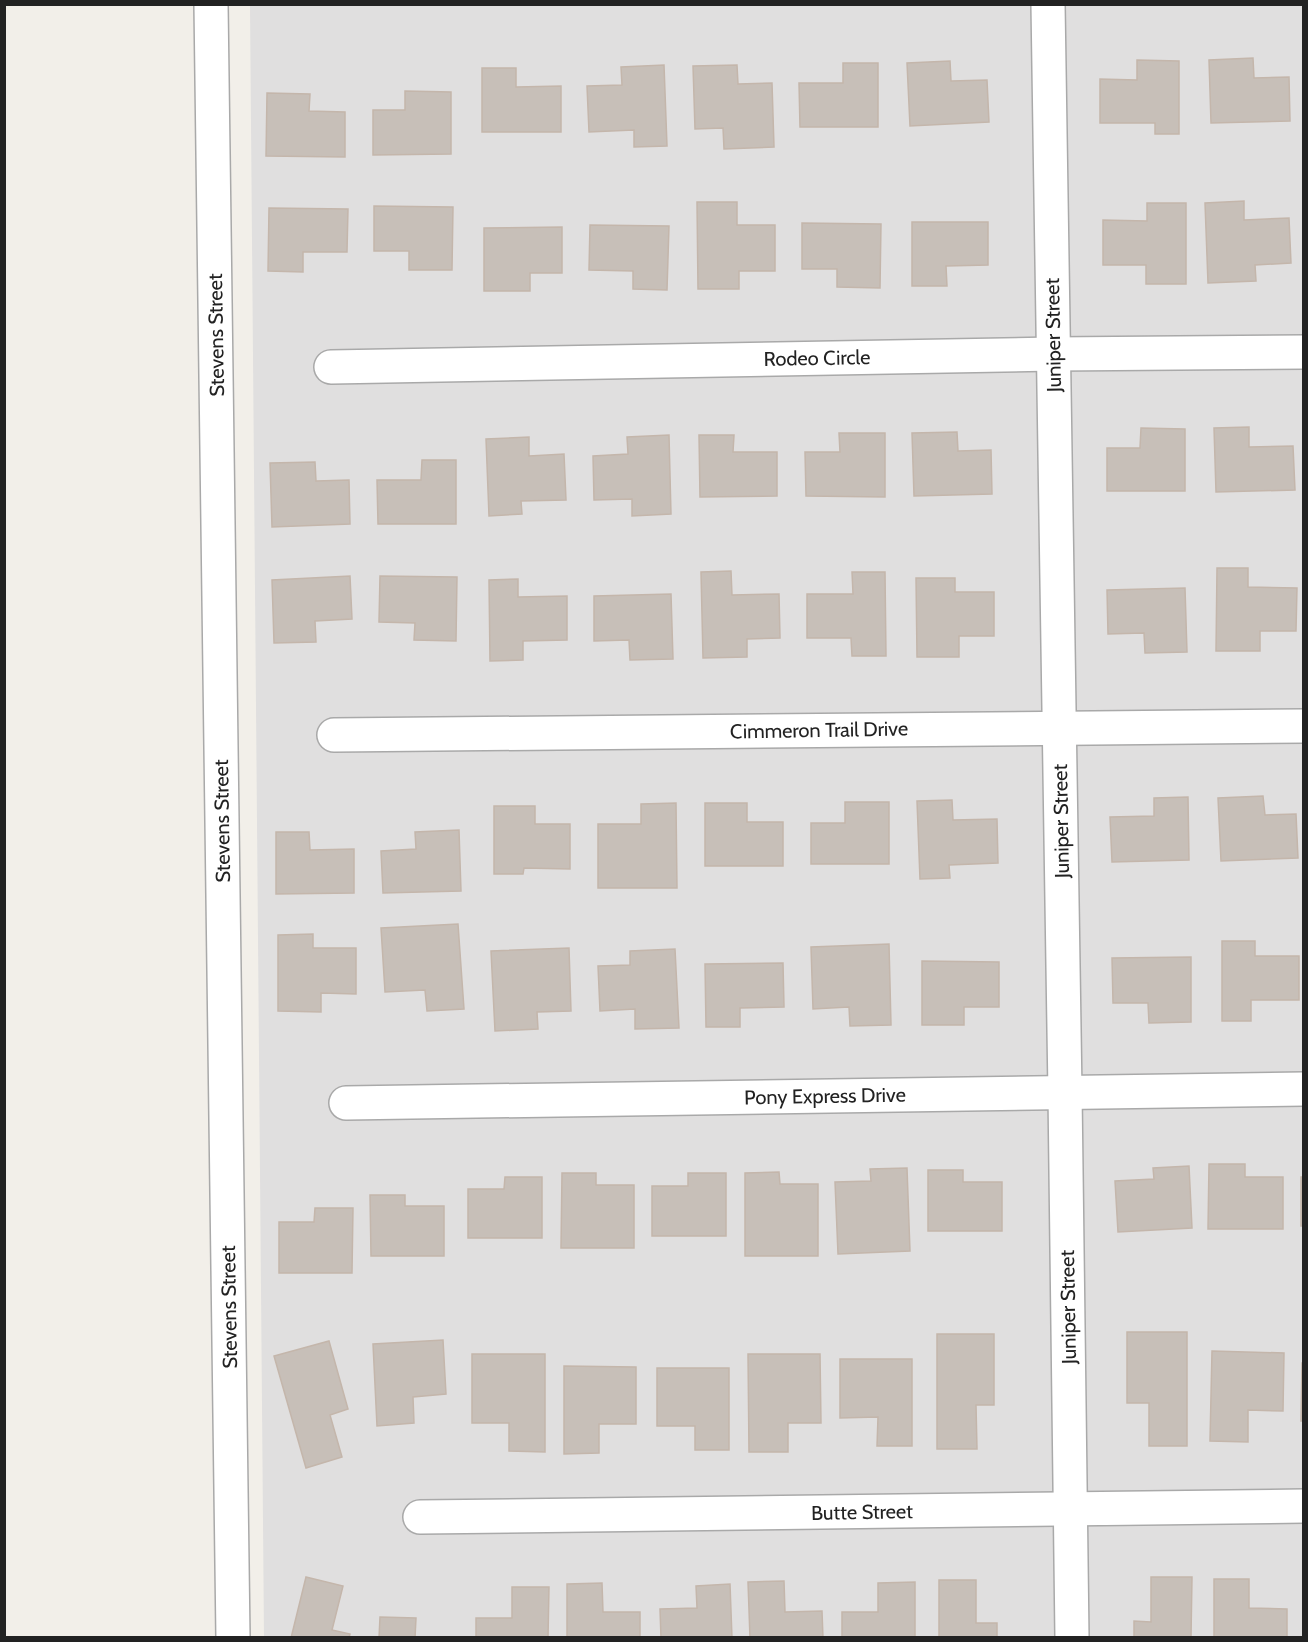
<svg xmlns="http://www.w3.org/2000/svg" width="1308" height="1642" font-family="Cabin,sans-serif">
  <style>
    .residential { fill: #e0dfdf }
    .building { fill: #c7bfb8; stroke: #c4b6ab; stroke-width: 1.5 }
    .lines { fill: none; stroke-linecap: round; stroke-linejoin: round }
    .minor-casing { stroke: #a9a9a9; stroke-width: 36 }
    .minor { stroke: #fff; stroke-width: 33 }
    .labels { text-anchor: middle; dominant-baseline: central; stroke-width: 5; stroke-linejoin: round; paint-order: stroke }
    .street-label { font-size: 20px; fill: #222; stroke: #fff }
  </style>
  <rect width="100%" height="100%" fill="#f2efe9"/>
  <polygon class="residential" points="250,5 1303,5 1303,1637 264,1637"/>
  <g class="building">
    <polygon points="1253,58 1254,78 1289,77 1290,121 1211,123 1209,60"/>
    <polygon points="1137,60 1179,61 1179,134 1155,134 1155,123 1100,123 1100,79 1137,80"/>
    <polygon points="950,61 951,81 987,80 989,122 910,126 907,63"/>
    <polygon points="843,63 878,63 878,127 800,127 799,83 843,83"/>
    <polygon points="664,65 667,146 634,147 634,130 589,132 587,86 622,85 621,67"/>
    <polygon points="737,65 738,84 772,83 774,147 724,149 723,128 695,129 693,66"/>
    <polygon points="482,68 516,68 516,87 561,86 561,132 482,132"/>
    <polygon points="405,91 451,92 451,154 373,155 373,110 405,110"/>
    <polygon points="267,93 310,94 309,111 345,112 345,157 266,156"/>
    <polygon points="1244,201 1244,220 1289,218 1291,263 1255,265 1256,281 1208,283 1205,203"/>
    <polygon points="697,202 737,202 737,225 775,225 775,271 739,271 739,289 698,289"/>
    <polygon points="1147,203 1186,203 1186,284 1146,284 1146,265 1103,265 1103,220 1147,221"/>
    <polygon points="374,206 453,207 452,270 409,270 409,251 374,251"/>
    <polygon points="269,208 348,209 347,252 303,252 303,272 268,271"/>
    <polygon points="912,222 988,222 988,265 946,266 947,286 912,286"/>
    <polygon points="802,223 881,224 880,288 837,287 837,269 802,269"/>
    <polygon points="590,225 669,226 667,290 633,289 633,271 589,270"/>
    <polygon points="562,227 562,273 530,273 530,291 484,291 484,228"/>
    <polygon points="1249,427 1249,447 1293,446 1295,490 1216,492 1214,428"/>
    <polygon points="1141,428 1185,429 1185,491 1107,491 1107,448 1140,448"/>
    <polygon points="957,432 958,451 991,450 992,494 914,496 912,433"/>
    <polygon points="839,433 885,433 885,497 806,496 805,452 840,452"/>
    <polygon points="669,435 671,514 632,516 632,499 594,500 593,456 628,454 627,437"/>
    <polygon points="699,435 734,435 733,452 777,452 777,496 700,497"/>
    <polygon points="529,437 529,456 564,454 566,500 521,501 522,514 489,516 486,439"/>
    <polygon points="422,460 456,460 456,524 378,524 377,480 421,480"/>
    <polygon points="315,462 316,481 349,480 350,524 272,527 270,463"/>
    <polygon points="1217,568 1248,568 1248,587 1297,588 1296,631 1260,631 1260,651 1216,651"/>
    <polygon points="731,571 732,595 779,594 780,638 747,639 747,657 703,658 701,572"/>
    <polygon points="852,572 885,572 886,656 852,656 851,638 807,638 807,594 853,594"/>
    <polygon points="350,576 352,619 315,621 316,642 274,643 272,580"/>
    <polygon points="380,576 457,577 456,641 414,640 415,623 379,622"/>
    <polygon points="916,578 955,578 955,592 994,592 994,636 959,636 959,657 917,657"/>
    <polygon points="518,579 518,597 567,596 567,640 523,641 523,660 490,661 489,580"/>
    <polygon points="1185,588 1187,652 1145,653 1144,633 1108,634 1107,590"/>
    <polygon points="671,594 673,659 630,660 629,640 594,641 594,596"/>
    <polygon points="1263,796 1265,815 1296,814 1298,858 1221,861 1218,798"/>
    <polygon points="1188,797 1189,860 1112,862 1110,817 1154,816 1154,798"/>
    <polygon points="952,800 953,820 997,819 998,863 949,865 950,878 920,879 917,801"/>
    <polygon points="845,802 889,802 889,864 811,864 811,823 845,823"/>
    <polygon points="676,803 677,888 598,888 598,824 641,824 641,804"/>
    <polygon points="705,803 747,803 747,822 783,822 783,866 705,866"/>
    <polygon points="494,806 535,806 535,824 570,824 570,869 524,868 523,874 494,874"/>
    <polygon points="459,830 461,891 383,893 381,851 416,849 415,832"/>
    <polygon points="276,832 309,832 310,850 354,849 354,893 276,894"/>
    <polygon points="458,924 464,1009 427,1011 425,990 385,992 381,928"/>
    <polygon points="313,934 313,948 356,948 356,994 321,993 321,1012 278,1011 278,935"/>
    <polygon points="1222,941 1255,941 1255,956 1299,956 1299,1000 1251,1000 1251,1021 1222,1021"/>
    <polygon points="889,944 891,1025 850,1026 849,1007 813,1009 811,947"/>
    <polygon points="569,948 571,1011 537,1012 538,1029 495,1031 491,951"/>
    <polygon points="675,949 679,1028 635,1029 635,1009 600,1011 598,966 630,965 630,951"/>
    <polygon points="1191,957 1191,1022 1149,1023 1148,1003 1113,1003 1112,958"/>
    <polygon points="922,961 999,962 999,1007 964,1007 964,1025 922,1025"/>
    <polygon points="783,963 784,1007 740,1008 740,1027 706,1027 705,964"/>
    <polygon points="1209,1164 1245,1164 1245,1177 1283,1177 1283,1229 1208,1229"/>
    <polygon points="1189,1166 1192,1228 1118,1232 1115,1181 1154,1179 1153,1168"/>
    <polygon points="907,1168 910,1251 838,1254 835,1182 871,1181 870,1169"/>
    <polygon points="928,1170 963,1170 963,1182 1002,1182 1002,1231 928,1231"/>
    <polygon points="779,1172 780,1184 818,1184 818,1256 745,1256 745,1173"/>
    <polygon points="562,1173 596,1173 596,1185 634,1185 634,1248 561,1248"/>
    <polygon points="688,1173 726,1173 726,1236 652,1236 652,1186 688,1186"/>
    <polygon points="505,1177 542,1177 542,1238 468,1238 468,1189 504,1189"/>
    <rect x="1301" y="1177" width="3" height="49"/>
    <polygon points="370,1195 405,1195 405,1206 444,1206 444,1256 371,1256"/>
    <polygon points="315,1208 353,1208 352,1273 279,1273 279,1222 314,1222"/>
    <polygon points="1127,1332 1187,1332 1187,1446 1149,1446 1149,1403 1127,1403"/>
    <polygon points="937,1334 994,1334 994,1405 976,1405 977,1449 937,1449"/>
    <polygon points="443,1340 446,1394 413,1397 414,1423 377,1426 373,1344"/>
    <polygon points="329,1341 348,1409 330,1415 342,1457 306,1468 274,1356"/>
    <polygon points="1212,1351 1284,1353 1283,1411 1248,1410 1248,1442 1210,1441"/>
    <polygon points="472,1354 545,1354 545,1452 509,1451 509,1423 472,1423"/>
    <polygon points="748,1354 820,1354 821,1423 788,1423 788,1452 749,1452"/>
    <polygon points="840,1359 912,1359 912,1446 877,1446 878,1417 840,1418"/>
    <polygon points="1302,1363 1304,1363 1304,1421 1301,1421"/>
    <polygon points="564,1366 636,1367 636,1424 599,1424 599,1453 564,1454"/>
    <polygon points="657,1368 729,1368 729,1450 695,1450 695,1426 657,1426"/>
    <polygon points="306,1577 343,1586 332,1630 350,1634 349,1638 291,1638"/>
    <polygon points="1151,1577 1192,1577 1191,1638 1134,1638 1134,1621 1151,1622"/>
    <polygon points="1214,1579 1249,1579 1249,1608 1287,1609 1287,1638 1214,1638"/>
    <polygon points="939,1580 976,1580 976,1623 997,1623 997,1638 939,1638"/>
    <polygon points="784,1581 785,1612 822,1611 823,1638 750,1638 748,1582"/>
    <polygon points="915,1582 915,1638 842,1638 842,1612 878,1612 878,1583"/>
    <polygon points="602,1583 603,1612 640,1612 640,1638 567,1638 567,1584"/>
    <polygon points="730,1584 732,1638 661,1638 660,1609 697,1608 696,1586"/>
    <polygon points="512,1587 549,1587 548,1638 476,1638 476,1618 512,1618"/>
    <polygon points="380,1617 416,1618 415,1638 379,1638"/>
  </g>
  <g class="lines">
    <g class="minor-casing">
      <g id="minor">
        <polyline points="211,4 233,1638"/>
        <polyline points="1048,4 1065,1093 1072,1638"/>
        <polyline points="331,367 1053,354 1304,352"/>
        <polyline points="334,735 1304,726"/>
        <polyline points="346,1103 1304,1089"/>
        <polyline points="420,1517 1304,1506"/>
      </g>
    </g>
    <use href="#minor" class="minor"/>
  </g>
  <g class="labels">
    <g class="street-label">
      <text transform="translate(216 335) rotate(-91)">Stevens Street</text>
      <text transform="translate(1053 335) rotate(-91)">Juniper Street</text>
      <text transform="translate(817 358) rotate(-1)">Rodeo Circle</text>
      <text transform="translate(819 730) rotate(-1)">Cimmeron Trail Drive</text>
      <text transform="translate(222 821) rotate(-91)">Stevens Street</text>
      <text transform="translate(1061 821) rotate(-91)">Juniper Street</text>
      <text transform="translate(825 1096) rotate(-1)">Pony Express Drive</text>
      <text transform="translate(229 1307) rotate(-91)">Stevens Street</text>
      <text transform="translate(1068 1307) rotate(-91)">Juniper Street</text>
      <text transform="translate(862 1512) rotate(-1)">Butte Street</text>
    </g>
  </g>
  <rect width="1308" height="1642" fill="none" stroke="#222222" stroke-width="12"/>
</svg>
